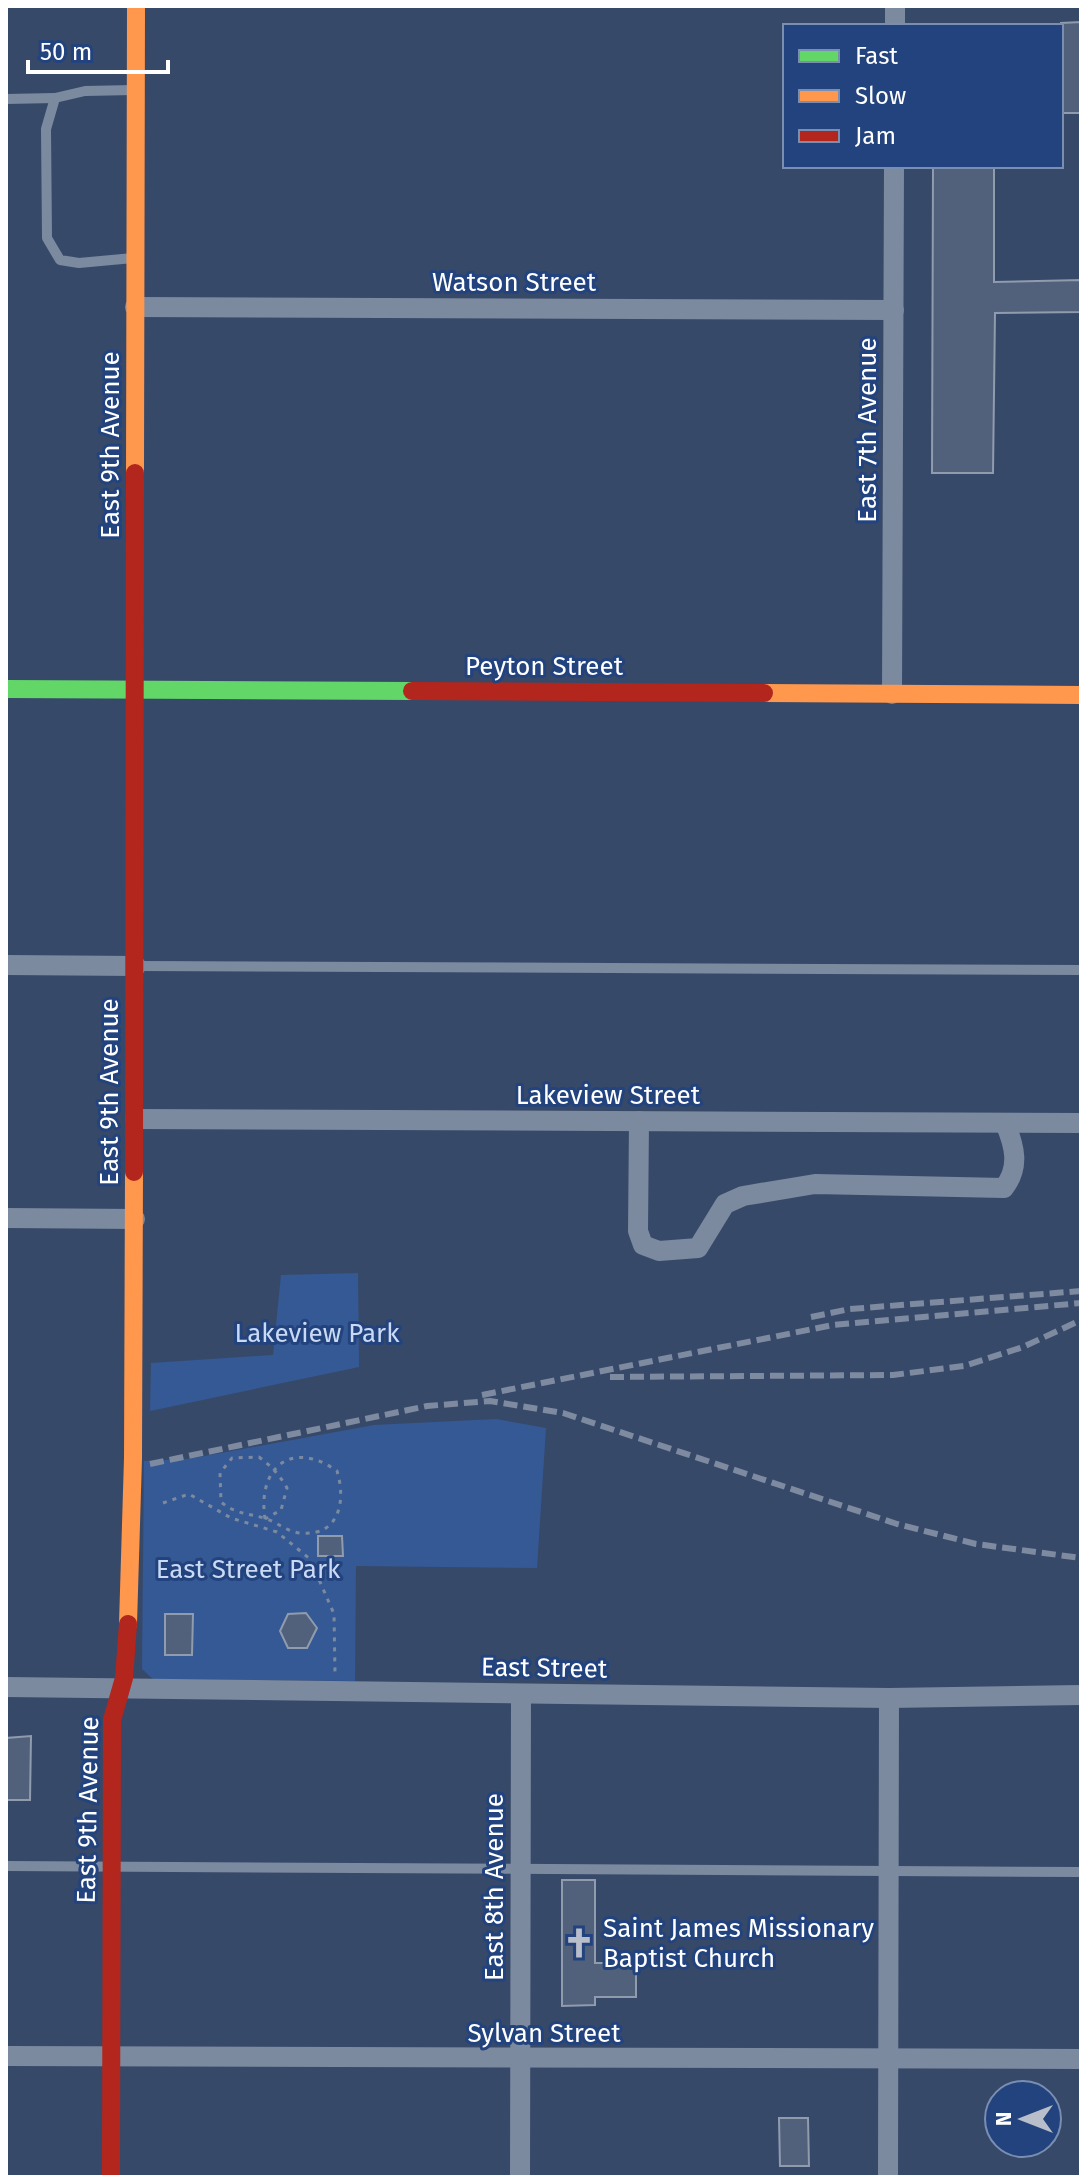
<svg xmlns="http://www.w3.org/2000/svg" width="1087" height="2183" font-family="'Fira Sans',sans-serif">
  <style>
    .green { fill: #355995 }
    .building { fill: #52617b; stroke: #909bae; stroke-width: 2 }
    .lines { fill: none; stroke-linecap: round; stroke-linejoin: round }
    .path { stroke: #7c8aa0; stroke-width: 3; stroke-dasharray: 4 6; stroke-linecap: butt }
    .lane { stroke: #7c8aa0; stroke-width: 10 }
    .street { stroke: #7c8aa0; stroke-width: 20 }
    .fast { stroke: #63d668; stroke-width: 18 }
    .slow { stroke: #ff974d; stroke-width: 18 }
    .jam { stroke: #b3261e; stroke-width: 18 }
    .rail { stroke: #7e8aa0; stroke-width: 6; stroke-dasharray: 14 6; stroke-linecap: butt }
    .labels { text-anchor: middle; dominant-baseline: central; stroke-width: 6; stroke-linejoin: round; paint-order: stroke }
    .street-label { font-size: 26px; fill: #fff; stroke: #22437e }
    .park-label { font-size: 26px; fill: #cadaf5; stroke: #22437e }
    .poi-label { font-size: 26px; fill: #fff; stroke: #22437e; text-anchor: start }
  </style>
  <rect width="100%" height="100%" fill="#374969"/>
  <g class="green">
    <polygon points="358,1273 359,1367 150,1411 151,1363 273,1355 281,1275"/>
    <polygon points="496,1419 546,1428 537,1568 356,1566 355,1681 153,1679 142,1669 144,1461 188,1459 374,1425"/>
  </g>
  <g class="building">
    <polygon points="1081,22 1081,113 1061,113 1061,23"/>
    <polygon points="933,166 994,166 994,282 1081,280 1081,312 995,313 993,473 932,473"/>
    <polygon points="318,1536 342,1536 343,1556 318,1556"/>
    <polygon points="306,1613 317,1628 307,1648 288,1648 280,1631 288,1614"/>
    <polygon points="165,1614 193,1614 192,1655 165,1655"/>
    <polygon points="31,1736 30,1800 6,1800 6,1738"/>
    <polygon points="562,1880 595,1880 595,1963 636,1963 636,1997 595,1997 595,2005 562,2006"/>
    <polygon points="779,2118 808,2118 809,2166 780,2166"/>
  </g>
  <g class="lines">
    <g class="path">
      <polyline points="163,1503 189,1494 231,1518 277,1532 310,1559 334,1614 335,1673"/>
      <path d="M265 1519C257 1467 292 1439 337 1471 346 1500 340 1536 302 1533 289 1533 278 1523 267 1519 249 1513 237 1515 221 1502L220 1473 232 1458 259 1457C271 1466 279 1474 287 1488L281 1510 265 1519"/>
    </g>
    <g class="lane">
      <polyline points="6,99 55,98"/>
      <polyline points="133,258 79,263 60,260 47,238 46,129 55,98 85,91 133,90"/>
      <polyline points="138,966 1081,970"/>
      <polyline points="6,1866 1081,1872"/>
    </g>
    <g class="street">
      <polyline points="895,26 895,6"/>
      <polyline points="135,307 894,310"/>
      <polyline points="892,694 894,166"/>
      <polyline points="6,965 136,966"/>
      <polyline points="135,1119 1081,1123"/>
      <path d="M639 1121 638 1231 643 1245 659 1251 698 1248 725 1204 743 1196 815 1184 1004 1188C1020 1167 1015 1147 1005 1123"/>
      <polyline points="6,1218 135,1219"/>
      <polyline points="6,1687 889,1698 1081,1695"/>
      <polyline points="6,2056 1081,2059"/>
      <polyline points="520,2177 521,1694"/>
      <polyline points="888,2177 889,1698"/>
    </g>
    <polyline class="fast" points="6,689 412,691"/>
    <g class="slow">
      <polyline points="135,473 136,6"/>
      <polyline points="764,693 1081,695"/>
      <polyline points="128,1624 133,1458 134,1172"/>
    </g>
    <g class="jam">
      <polyline points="412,691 764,693"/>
      <polyline points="134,1172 135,473"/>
      <polyline points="111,2177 112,1720 124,1678 128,1624"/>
    </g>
    <g class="rail">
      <polyline points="811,1317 850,1309 1081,1291"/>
      <polyline points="610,1377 893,1375 964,1366 1023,1347 1081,1320"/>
      <polyline points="482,1395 833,1325 1081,1303"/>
      <polyline points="150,1464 427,1406 490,1401 563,1413 897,1524 976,1544 1081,1558"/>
    </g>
  </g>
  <defs>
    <g id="church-bare" transform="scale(2.4)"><path d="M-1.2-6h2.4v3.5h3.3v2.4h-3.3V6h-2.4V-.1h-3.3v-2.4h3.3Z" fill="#b9bfca" stroke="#22437e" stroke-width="2.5" paint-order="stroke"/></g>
  </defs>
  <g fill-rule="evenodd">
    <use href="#church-bare" x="579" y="1943"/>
  </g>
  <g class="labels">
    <g class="street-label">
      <text x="514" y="282">Watson Street</text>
      <text transform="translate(867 430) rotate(-90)">East 7th Avenue</text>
      <text transform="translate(110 445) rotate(-90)">East 9th Avenue</text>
      <text x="544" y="666">Peyton Street</text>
      <text transform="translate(109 1092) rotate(-90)">East 9th Avenue</text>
      <text x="608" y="1095">Lakeview Street</text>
      <text transform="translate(544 1668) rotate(1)">East Street</text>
      <text transform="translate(88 1810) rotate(-89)">East 9th Avenue</text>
      <text transform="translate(494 1887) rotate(-90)">East 8th Avenue</text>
      <text x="544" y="2033">Sylvan Street</text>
    </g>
    <g class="park-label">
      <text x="317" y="1333">Lakeview Park</text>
      <text x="248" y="1569">East Street Park</text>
    </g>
    <g class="poi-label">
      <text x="603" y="1928">Saint James Missionary<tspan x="603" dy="30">Baptist Church</tspan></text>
    </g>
  </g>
  <rect width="1087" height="2183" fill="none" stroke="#ffffff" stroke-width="16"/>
  <rect x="783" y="24" width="280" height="144" fill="#22437e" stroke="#7a8eb2" stroke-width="2"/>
  <rect x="799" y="50" width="40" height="12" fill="#63d668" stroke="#7a8eb2" stroke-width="2"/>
  <text x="855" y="64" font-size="24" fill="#ffffff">Fast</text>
  <rect x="799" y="90" width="40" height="12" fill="#ff974d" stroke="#7a8eb2" stroke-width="2"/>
  <text x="855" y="104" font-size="24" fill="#ffffff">Slow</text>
  <rect x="799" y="130" width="40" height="12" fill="#b3261e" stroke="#7a8eb2" stroke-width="2"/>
  <text x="855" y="144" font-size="24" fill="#ffffff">Jam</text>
  <g transform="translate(1023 2119) rotate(270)"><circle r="38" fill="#22437e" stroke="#7a8eb2" stroke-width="2"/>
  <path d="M0-6L14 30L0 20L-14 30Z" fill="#b9bfca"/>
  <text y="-12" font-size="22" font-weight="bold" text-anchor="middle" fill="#ffffff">N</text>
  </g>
  <path d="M28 60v12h140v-12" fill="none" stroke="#ffffff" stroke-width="4"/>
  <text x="40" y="60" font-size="24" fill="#ffffff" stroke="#22437e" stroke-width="6" paint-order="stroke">50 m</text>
</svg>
